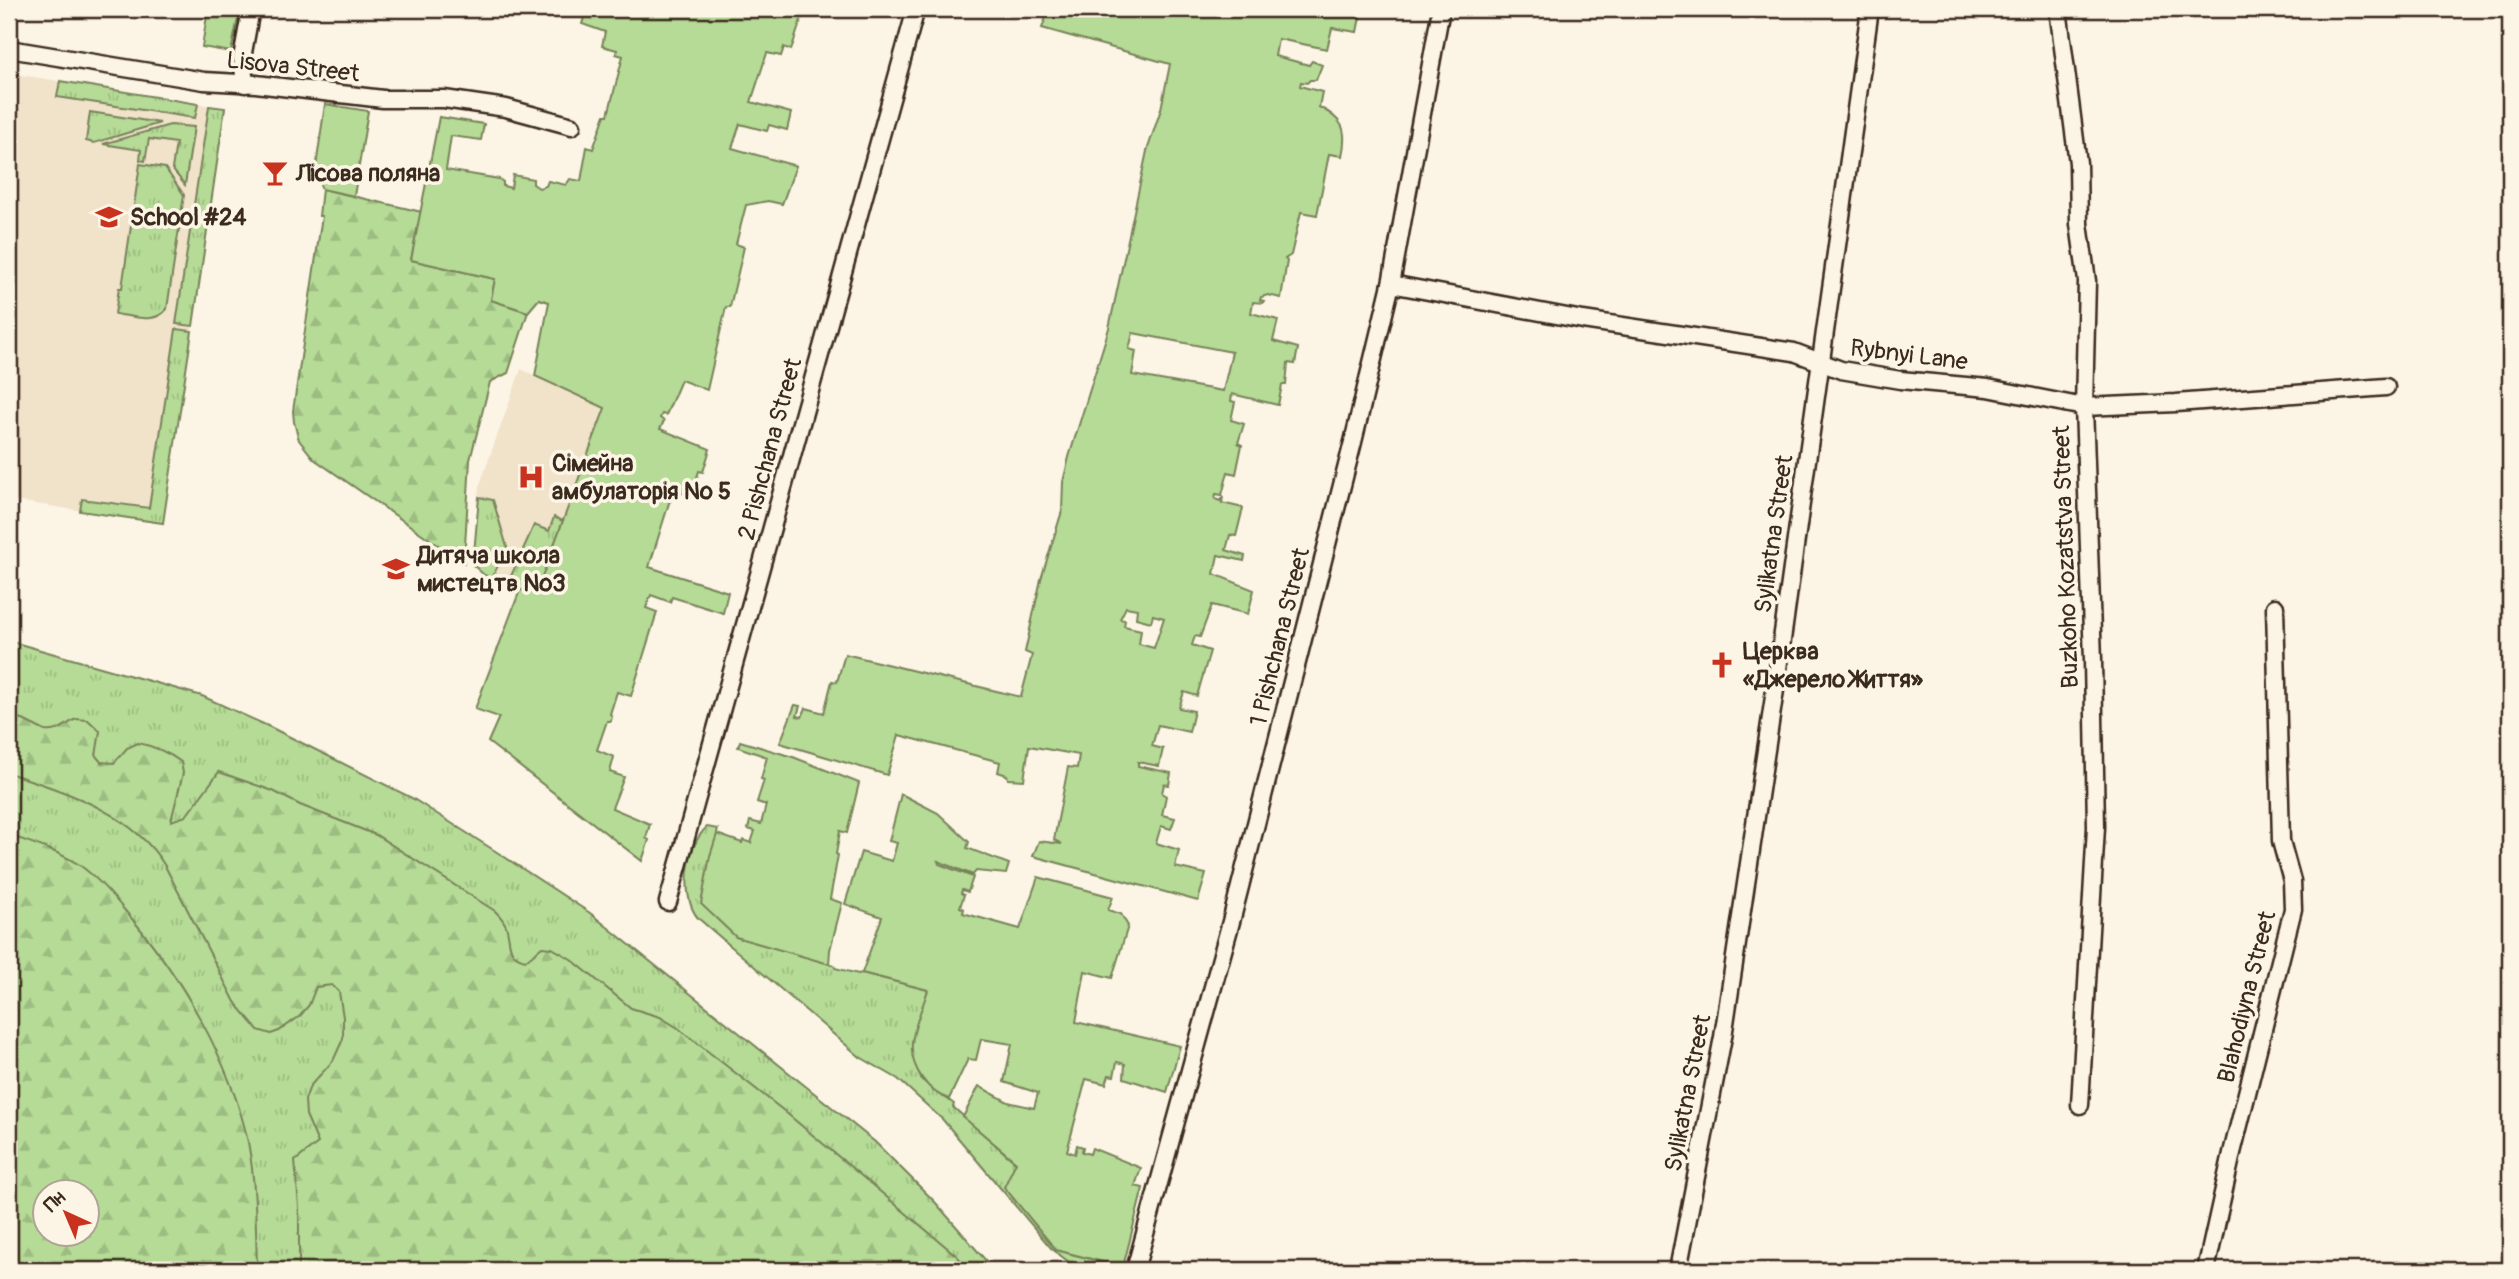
<svg xmlns="http://www.w3.org/2000/svg" width="2519" height="1279" font-family="Pangolin,sans-serif">
  <style>
    .built { fill: #f1e2ca }
    .grass { fill: url(#grass-tufts); stroke: #78825a; stroke-width: 2; fill-rule: evenodd }
    .forest { fill: url(#forest-firs); stroke: #78825a; stroke-width: 2; fill-rule: evenodd }
    .garden { fill: #b5db96; stroke: #78825a; stroke-width: 2; fill-rule: evenodd }
    .lines { fill: none; stroke-linecap: round; stroke-linejoin: round }
    .minor-casing { stroke: #3b2a1e; stroke-width: 21 }
    .minor { stroke: #fcf5e5; stroke-width: 16 }
    .labels { text-anchor: middle; dominant-baseline: central; stroke-width: 7; stroke-linejoin: round; paint-order: stroke }
    .street-label { font-size: 24px; fill: #3b2a1e; stroke: #fcf5e5 }
    .poi-label { font-size: 24px; font-weight: bold; fill: #3b2a1e; stroke: #fcf5e5; text-anchor: start }
  </style>
  <defs>
    <pattern id="grass-tufts" width="24" height="20" patternUnits="userSpaceOnUse" patternTransform="scale(1.75)"><rect width="24" height="20" fill="#b5db96"/><path d="M3 7l-1-3M5 7V3M7 7l1-3M15 17l-1-3M17 17v-4M19 17l1-3" fill="none" stroke="#9dbc81"/></pattern>
    <pattern id="forest-firs" width="22" height="20" patternUnits="userSpaceOnUse" patternTransform="scale(1.75)"><rect width="22" height="20" fill="#b5db96"/><path d="M5 1l3.5 6h-7zM16 11l3.5 6h-7z" fill="#9dbc81"/></pattern>
  </defs>
  <rect width="100%" height="100%" fill="#fcf5e5"/>
  <filter id="ink" filterUnits="userSpaceOnUse"><feTurbulence type="fractalNoise" baseFrequency=".0143" numOctaves="2"/><feDisplacementMap in="SourceGraphic" scale="14" xChannelSelector="R" yChannelSelector="G"/><feConvolveMatrix kernelMatrix="1 2 1 2 8 2 1 2 1" color-interpolation-filters="sRGB"/></filter>
  <g filter="url(#ink)">
    <g class="built">
      <polygon points="9,73 225,108 163,523 9,500"/>
      <polygon points="521,369 605,408 536,594 520,590 484,575 473,566 479,487"/>
    </g>
    <g class="grass">
      <polygon points="60,81 198,104 195,118 57,97"/>
      <polygon points="209,106 225,108 193,326 176,324"/>
      <polygon points="90,112 160,123 94,143 86,141"/>
      <polygon points="170,125 194,127 185,185 172,169 176,143 149,139 145,161 140,160 141,150 103,144"/>
      <path d="M140 164 165 168 184 195 167 309C154 325 132 316 115 314L119 288H122Z"/>
      <polygon points="176,329 192,331 163,523 80,511 82,499 149,508"/>
      <polygon points="479,497 493,500 507,547 492,578 484,575 473,565"/>
      <polygon points="554,517 563,521 536,594 507,585 534,525 549,531"/>
      <path d="M9 641 202 696 270 727 412 798 500 854 590 913 875 1142 935 1202 994 1270H9ZM46 1192H88V1234H46Z"/>
      <path d="M707 827 718 829 717 833 736 937 834 965 835 968 858 974 862 973 928 990 912 1044 915 1062 922 1080 954 1104 953 1107 1016 1163 1067 1253 1123 1267 1128 1270H1079L1051 1248 943 1120 898 1079 860 1057 698 918C680 897 686 845 707 827Z"/>
    </g>
    <g class="forest">
      <polygon points="322,189 422,212 411,260 495,279 491,300 528,312 508,373 490,382 470,460 464,563 314,459 299,440 294,422 293,411 322,216 319,216"/>
      <path d="M9 713 45 731C59 733 64 725 76 719L88 720 100 731 96 756 101 762 114 763 127 748 138 743C153 746 169 753 181 762L183 773 171 821 186 816 219 772 273 791 300 805 376 835 495 911C500 916 504 920 506 926 511 940 506 957 526 960L542 947 552 948 571 959 631 1008 660 1017 678 1028 784 1111 957 1256 969 1270H299V1207L295 1161 318 1143 306 1115 305 1100 310 1086 333 1061 343 1039V1017L339 992 332 985 316 987 309 1005 300 1016 279 1031 271 1034 258 1030 235 1002 165 866C133 812 65 792 9 773Z"/>
      <path d="M9 835C32 843 57 851 78 864 97 877 112 895 127 913 180 974 231 1062 248 1142 256 1184 256 1228 257 1270H9ZM46 1192H88V1234H46Z"/>
    </g>
    <g class="garden">
      <polygon points="208,9 240,9 231,52 202,47"/>
      <polygon points="555,9 785,9 803,14 791,50 784,47 781,56 767,53 751,102 791,113 787,130 769,125 767,131 740,124 732,148 796,166 782,204 768,201 746,205 736,244 744,247 730,307 726,307 707,390 681,380 666,415 662,414 660,418 664,421 660,429 710,449 703,472 699,471 691,496 676,491 669,503 649,567 728,592 723,613 672,597 670,602 651,595 646,608 657,612 631,696 617,692 610,714 612,716 611,721 607,721 597,750 614,757 610,772 624,777 612,808 650,824 646,838 649,840 642,861 488,742 499,717 475,709 520,590 536,593 605,408 535,376 549,302 539,299 528,312 491,300 495,279 411,260 439,117 484,124 481,140 451,136 446,170 499,179 503,182 503,186 511,188 513,175 533,179 533,184 539,188 546,186 548,181 566,185 570,179 581,181 587,147 593,149 605,115 608,115 623,56 616,54 617,50 602,46 605,32 582,24 584,18"/>
      <path d="M1049 9H1343L1360 17 1357 32 1332 28 1327 49 1278 39 1275 56 1309 65 1312 61 1322 65 1316 80H1310L1307 83 1301 82 1300 86 1322 92 1319 107C1343 119 1348 129 1342 156L1329 154 1317 215 1301 212 1291 255 1285 259 1287 261 1281 298 1268 295 1261 297 1260 300 1264 301 1263 303 1253 302 1251 313 1278 320 1273 341 1298 348 1295 364 1288 363 1286 385H1282L1278 405 1232 394 1231 401 1235 402 1231 420 1244 424 1238 443 1242 445 1236 474 1228 472 1222 495 1216 494 1215 499 1220 501 1223 496 1222 503 1243 508 1236 536 1230 535 1226 550 1245 556 1244 561 1218 555 1214 574 1254 590 1248 614 1212 605 1200 637 1195 636 1192 645 1210 651 1197 696 1184 692 1179 708 1194 711 1189 732 1158 725 1152 746 1163 749 1159 766 1138 762V766L1171 773 1169 785 1164 784 1162 793 1166 796 1162 815 1175 818 1171 829 1161 826 1156 843 1179 850 1175 867 1206 874 1198 901 1033 856 1039 841 1062 844 1054 840 1068 767 1077 768 1079 755 1029 746 1024 780 1008 779 1007 775 998 772 1000 762 899 735 887 775 780 743 795 705 800 706 797 716 802 717 806 708 824 713 832 681 837 682 845 654 1021 697 1032 655 1025 652 1041 579 1062 511 1063 482 1069 457 1109 328 1147 151 1161 109 1170 64 1042 28ZM1133 333 1232 352 1223 391 1132 375 1136 351 1129 349ZM1126 607 1137 609 1136 618 1151 622 1153 615 1164 618 1154 648 1139 644 1141 630 1124 626 1125 620 1120 619Z"/>
      <polygon points="325,104 368,111 354,196 322,189 315,174"/>
      <polygon points="740,741 793,757 859,783 847,833 840,831 836,854 838,855 830,899 842,903 830,950 829,964 736,937 701,904 710,856 717,834 742,843 743,840 751,843 755,831 748,829 750,821 761,824 766,805 757,802 764,780 761,779 767,757 738,747"/>
      <path d="M901 794 938 813 969 842 967 848 1009 864 1006 874 976 871 973 875 938 861 939 864 973 877 968 892 962 890 961 893 964 895 960 907 964 909 963 913 1020 929 1038 877 1113 897 1108 910 1121 914 1128 926 1112 978 1085 971 1076 1022 1180 1046 1167 1092 1124 1078 1125 1064 1117 1062 1114 1076 1109 1075 1106 1084 1086 1079 1067 1151 1075 1154 1077 1145 1083 1147 1082 1152 1090 1154 1092 1148 1141 1168 1135 1186 1143 1188 1123 1267 1056 1250 1004 1187 1016 1162 963 1117 979 1086 1008 1102 1034 1108 1038 1093 1004 1082 1012 1044 981 1039 976 1060 968 1059 949 1099C928 1093 910 1067 912 1044 913 1028 923 1006 928 990L862 973 882 917 845 904 861 852 892 861 897 843 889 841Z"/>
    </g>
    <g class="lines">
      <g class="minor-casing">
        <g id="minor">
          <polyline points="2058,9 2078,163 2079,224 2087,281 2084,407 2093,660 2096,827 2080,1105"/>
          <polyline points="9,49 204,81 256,84 383,99 444,99 506,108 572,126"/>
          <polyline points="245,84 242,58 251,9"/>
          <polyline points="1391,284 1583,320 1794,352 1841,370 1900,380 1988,388 2084,407 2176,403 2386,387"/>
          <polyline points="668,902 916,9"/>
          <polyline points="1135,1270 1232,918 1353,442 1391,284 1441,9"/>
          <polyline points="1678,1270 1723,1037 1775,690 1870,9"/>
          <polyline points="2206,1270 2232,1153 2293,909 2292,881 2281,841 2275,607"/>
        </g>
      </g>
      <use href="#minor" class="minor"/>
    </g>
  </g>
  <defs>
    <g id="bar-bare" transform="scale(2.1)"><path d="M-6-5H6L.8 .8V4.5H3.5V6h-7V4.5H-.8V.8Z" fill="#c8321e" stroke="#fcf5e5" stroke-width="2.5" paint-order="stroke"/></g>
    <g id="school-bare" transform="scale(2.1)"><path d="M0-5L7-2L0 1L-7-2ZM-4 1L0 2.5L4 1V4Q0 6-4 4Z" fill="#c8321e" stroke="#fcf5e5" stroke-width="2.5" paint-order="stroke"/></g>
    <g id="hospital-bare" transform="scale(2.1)"><path d="M-5-5h3v3.5h4V-5h3V5h-3V1.5h-4V5h-3Z" fill="#c8321e" stroke="#fcf5e5" stroke-width="2.5" paint-order="stroke"/></g>
    <g id="church-bare" transform="scale(2.1)"><path d="M-1.2-6h2.4v3.5h3.3v2.4h-3.3V6h-2.4V-.1h-3.3v-2.4h3.3Z" fill="#c8321e" stroke="#fcf5e5" stroke-width="2.5" paint-order="stroke"/></g>
  </defs>
  <g fill-rule="evenodd">
    <use href="#bar-bare" x="275" y="173"/>
    <use href="#school-bare" x="109" y="217"/>
    <use href="#hospital-bare" x="531" y="477"/>
    <use href="#school-bare" x="396" y="569"/>
    <use href="#church-bare" x="1722" y="665"/>
  </g>
  <g class="labels">
    <g class="street-label">
      <text transform="translate(293 67) rotate(6)">Lisova Street</text>
      <text transform="translate(1909 355) rotate(7)">Rybnyi Lane</text>
      <text transform="translate(770 449) rotate(-75)">2 Pishchana Street</text>
      <text transform="translate(1774 534) rotate(-82)">Sylikatna Street</text>
      <text transform="translate(2066 557) rotate(-92)">Buzkoho Kozatstva Street</text>
      <text transform="translate(1280 637) rotate(-76)">1 Pishchana Street</text>
      <text transform="translate(2247 997) rotate(-76)">Blahodiyna Street</text>
      <text transform="translate(1688 1093) rotate(-79)">Sylikatna Street</text>
    </g>
    <g class="poi-label">
      <text x="296" y="173">Лісова поляна</text>
      <text x="130" y="217">School #24</text>
      <text x="552" y="463">Сімейна<tspan x="552" dy="28">амбулаторія № 5</tspan></text>
      <text x="417" y="555">Дитяча школа<tspan x="417" dy="28">мистецтв №3</tspan></text>
      <text x="1743" y="651">Церква<tspan x="1743" dy="28">«Джерело Життя»</tspan></text>
    </g>
  </g>
  <rect width="2519" height="1279" fill="none" stroke="#fcf5e5" stroke-width="35"/>
  <rect x="18" y="18" width="2484" height="1244" fill="none" stroke="#3b2a1e" stroke-width="2.5" filter="url(#ink)"/>
  <g transform="translate(66 1213) rotate(316)"><circle r="33" fill="#fcf5e5" stroke="#afa495" stroke-width="2"/>
  <path d="M0-5L12 26L0 18L-12 26Z" fill="#c8321e"/>
  <text y="-10" font-size="19" font-weight="bold" text-anchor="middle" fill="#3b2a1e">Пн</text>
  </g>
</svg>
